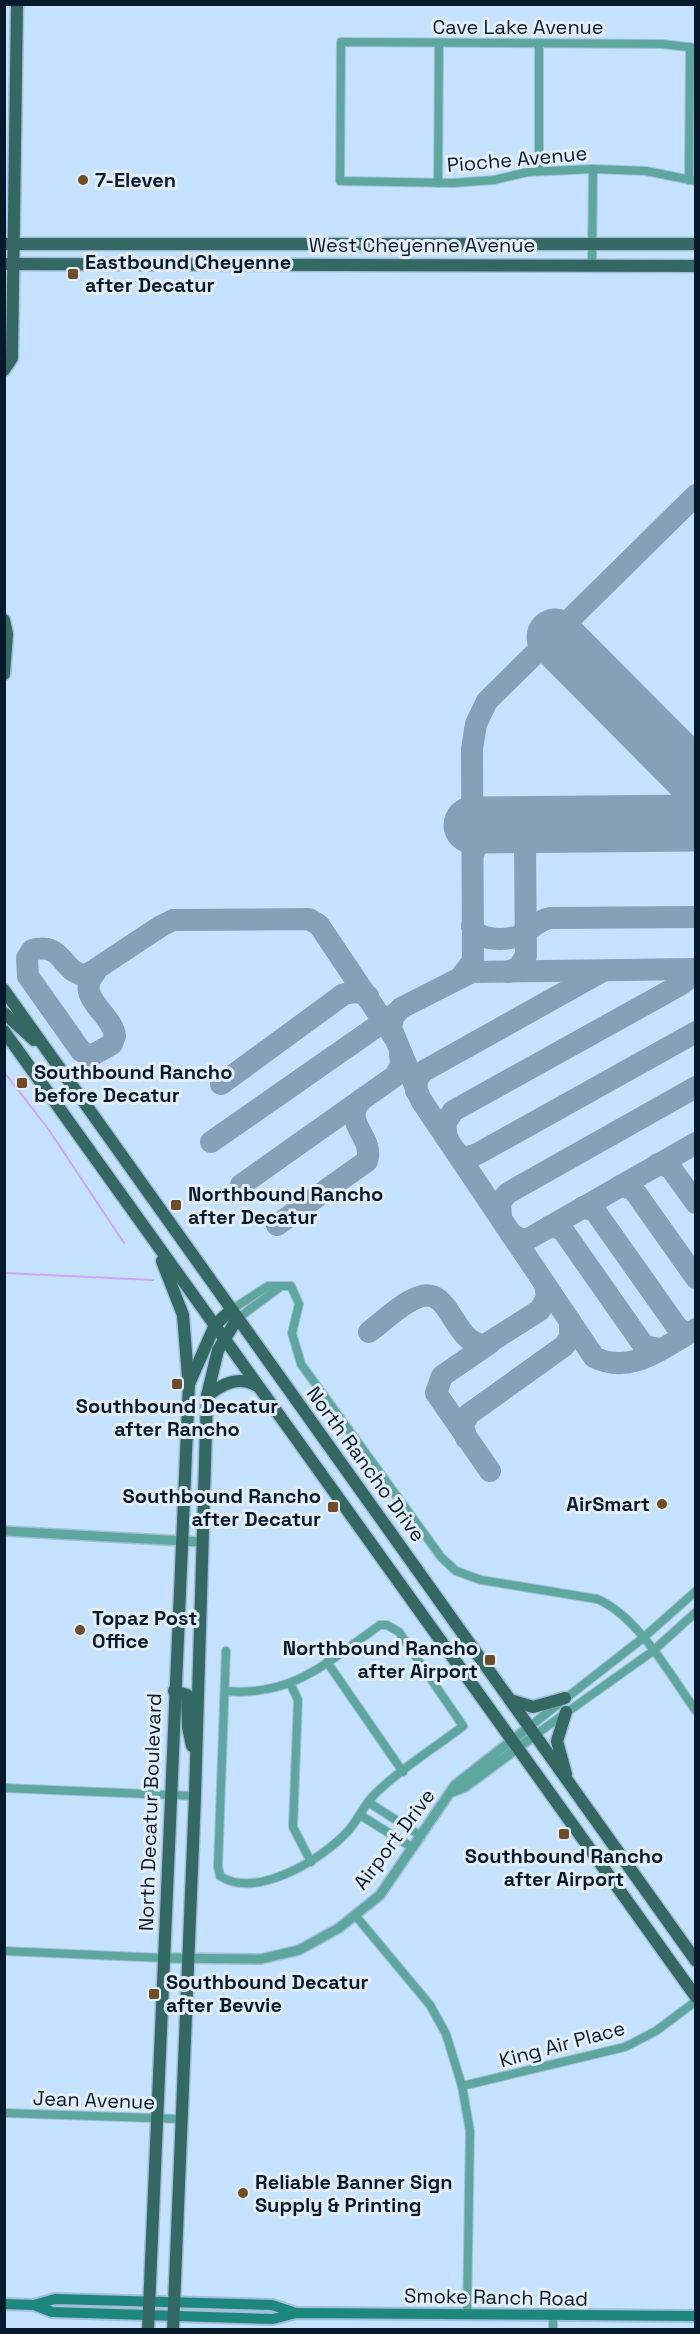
<svg xmlns="http://www.w3.org/2000/svg" width="700" height="2334" font-family="'Space Grotesk',sans-serif">
  <style>
    .lines { fill: none; stroke-linecap: round; stroke-linejoin: round }
    .stream { stroke: #d1a3ff; stroke-width: 2 }
    .taxiway { stroke: #85a0b8; stroke-width: 22 }
    .runway { stroke: #85a0b8; stroke-width: 57 }
    .minor-casing { stroke: #a2bed8; stroke-width: 10 }
    .tertiary-casing { stroke: #a2bed8; stroke-width: 12 }
    .secondary-casing { stroke: #a2bed8; stroke-width: 14 }
    .primary-casing { stroke: #a2bed8; stroke-width: 15 }
    .minor { stroke: #5da79f; stroke-width: 8 }
    .tertiary { stroke: #5da79f; stroke-width: 9 }
    .secondary { stroke: #1d877e; stroke-width: 10 }
    .primary { stroke: #346862; stroke-width: 12 }
    .poi-dot { fill: #704d26; stroke: #e3edf6; stroke-width: 2 }
    .labels { text-anchor: middle; dominant-baseline: central; stroke-width: 6; stroke-linejoin: round; paint-order: stroke }
    .street-label { font-size: 20px; fill: #061a2b; stroke: #e3edf6 }
    .poi-label { font-size: 20px; font-weight: bold; fill: #061a2b; stroke: #e3edf6; text-anchor: start }
  </style>
  <rect width="100%" height="100%" fill="#c4e2fe"/>
  <g class="lines">
    <g class="stream">
      <polyline points="4,1072 49,1130 124,1243"/>
      <polyline points="4,1273 153,1280"/>
    </g>
    <g class="taxiway">
      <polyline points="473,854 481,836 503,825"/>
      <path d="M472 926C477 941 503 940 516 937 527 934 535 921 550 918L696 917"/>
      <path d="M696 969 472 972 401 1008 393 1017 391 1028 421 1100 594 1357C631 1376 664 1347 696 1329"/>
      <polyline points="508,972 519,967 526,956 525,846 538,830 560,824"/>
      <path d="M95 973C73 996 113 1014 115 1036L112 1044 91 1056 81 1051 28 976 27 958 32 950C65 941 61 975 87 975L161 926 173 920 309 919 319 925 394 1037"/>
      <polyline points="463,974 473,961 472,749 476,724 487,701 696,495"/>
      <polyline points="221,1084 344,994 357,992 368,996"/>
      <polyline points="416,1091 417,1080 422,1072 601,972"/>
      <polyline points="447,1138 445,1124 453,1111 680,985 696,973"/>
      <polyline points="211,1142 396,1013"/>
      <polyline points="459,1156 470,1157 479,1153 696,1032"/>
      <polyline points="658,1164 670,1167 696,1203"/>
      <polyline points="241,1185 395,1076 401,1065 400,1054"/>
      <polyline points="620,1186 633,1189 696,1278"/>
      <polyline points="583,1207 595,1211 677,1327 683,1332 690,1332"/>
      <polyline points="501,1218 500,1202 508,1193 696,1087"/>
      <path d="M277 1225 367 1161C375 1137 341 1123 361 1100"/>
      <polyline points="550,1226 562,1229 644,1346 660,1349"/>
      <polyline points="511,1234 521,1239 528,1239 696,1143"/>
      <path d="M369 1332C384 1321 401 1303 419 1297 451 1285 453 1345 485 1345L540 1310 547 1297 545 1284"/>
      <polyline points="490,1343 442,1376 436,1393 490,1471"/>
      <polyline points="466,1438 463,1424 469,1414 564,1346 570,1338 570,1321"/>
    </g>
    <g class="runway">
      <polyline points="555,637 696,779"/>
      <polyline points="472,825 696,823"/>
    </g>
    <g class="minor-casing">
      <g id="minor">
        <polyline points="696,48 662,44 341,42 340,181 453,183 494,180 528,172 593,169 646,171 696,181"/>
        <polyline points="539,171 539,43"/>
        <polyline points="689,180 690,47"/>
        <polyline points="438,183 439,43"/>
        <polyline points="592,265 593,169"/>
        <path d="M231 1310 268 1286H291L299 1304 292 1333 301 1364 441 1557 456 1571 481 1580 597 1599C638 1616 670 1675 696 1711"/>
        <polyline points="237,1319 280,1287"/>
        <polyline points="327,1662 403,1772"/>
        <polyline points="291,1685 298,1700 293,1827 311,1862"/>
        <path d="M225 1691C294 1697 327 1662 380 1625H387L399 1632 463 1726C435 1748 401 1768 376 1793 365 1803 359 1818 349 1830 324 1858 257 1900 220 1876L218 1866 226 1651"/>
        <polyline points="529,1727 643,1638 696,1591"/>
        <polyline points="535,1735 653,1651 696,1612"/>
        <polyline points="4,1788 195,1796"/>
        <polyline points="368,1802 421,1836"/>
        <polyline points="360,1815 413,1848"/>
        <polyline points="355,1915 430,2005 446,2034 462,2086 470,2131 467,2314"/>
        <polyline points="4,1951 163,1958"/>
        <polyline points="462,2086 625,2047 656,2031 696,2001"/>
        <polyline points="4,2113 181,2119"/>
        <polyline points="553,2330 553,2316"/>
      </g>
    </g>
    <g class="tertiary-casing">
      <g id="tertiary">
        <polyline points="4,1531 201,1542"/>
        <polyline points="452,1792 465,1787 535,1735"/>
        <polyline points="163,1958 261,1959 299,1950 339,1928 380,1895 455,1785 529,1727"/>
      </g>
    </g>
    <g class="secondary-casing">
      <g id="secondary">
        <polyline points="4,2304 34,2305 55,2299 272,2305 296,2313"/>
        <polyline points="34,2305 52,2312 273,2319 296,2313 696,2316"/>
      </g>
    </g>
    <g class="primary-casing">
      <g id="primary">
        <polyline points="4,244 696,244"/>
        <polyline points="4,264 696,266"/>
        <polyline points="4,370 12,358 17,4"/>
        <polyline points="4,620 7,634 4,674"/>
        <polyline points="4,990 696,1961"/>
        <polyline points="4,1013 34,1040"/>
        <polyline points="4,1031 696,1997"/>
        <polyline points="162,1261 183,1315 188,1377"/>
        <path d="M207 1396C222 1384 239 1375 257 1386"/>
        <polyline points="174,1691 187,1695 188,1727 192,1746"/>
        <polyline points="510,1700 533,1707 565,1698"/>
        <polyline points="566,1774 557,1741 566,1712"/>
        <polyline points="148,2330 189,1384 215,1325 231,1310"/>
        <polyline points="173,2330 195,1796 207,1396 218,1350 237,1319"/>
      </g>
    </g>
    <use href="#minor" class="minor"/>
    <use href="#tertiary" class="tertiary"/>
    <use href="#secondary" class="secondary"/>
    <use href="#primary" class="primary"/>
  </g>
  <g class="poi-dot">
    <circle cx="83" cy="180" r="6"/>
    <rect x="67" y="268" width="12" height="12" rx="3"/>
    <rect x="16" y="1077" width="12" height="12" rx="3"/>
    <rect x="170" y="1199" width="12" height="12" rx="3"/>
    <rect x="171" y="1378" width="12" height="12" rx="3"/>
    <circle cx="662" cy="1504" r="6"/>
    <rect x="327" y="1501" width="12" height="12" rx="3"/>
    <circle cx="80" cy="1630" r="6"/>
    <rect x="484" y="1654" width="12" height="12" rx="3"/>
    <rect x="558" y="1828" width="12" height="12" rx="3"/>
    <rect x="148" y="1988" width="12" height="12" rx="3"/>
    <circle cx="243" cy="2193" r="6"/>
  </g>
  <g class="labels">
    <g class="street-label">
      <text x="518" y="27">Cave Lake Avenue</text>
      <text transform="translate(517 159) rotate(-5)">Pioche Avenue</text>
      <text x="422" y="245">West Cheyenne Avenue</text>
      <text transform="translate(366 1464) rotate(54)">North Rancho Drive</text>
      <text transform="translate(150 1812) rotate(-88)">North Decatur Boulevard</text>
      <text transform="translate(394 1839) rotate(-53)">Airport Drive</text>
      <text transform="translate(562 2044) rotate(-15)">King Air Place</text>
      <text transform="translate(94 2100) rotate(2)">Jean Avenue</text>
      <text transform="translate(496 2297) rotate(1)">Smoke Ranch Road</text>
    </g>
    <g class="poi-label">
      <text x="95" y="180">7-Eleven</text>
      <text x="85" y="262">Eastbound Cheyenne<tspan x="85" dy="23">after Decatur</tspan></text>
      <text x="34" y="1072">Southbound Rancho<tspan x="34" dy="23">before Decatur</tspan></text>
      <text x="188" y="1194">Northbound Rancho<tspan x="188" dy="23">after Decatur</tspan></text>
      <text x="177" y="1406" text-anchor="middle">Southbound Decatur<tspan x="177" dy="23">after Rancho</tspan></text>
      <text x="321" y="1496" text-anchor="end">Southbound Rancho<tspan x="321" dy="23">after Decatur</tspan></text>
      <text x="650" y="1504" text-anchor="end">AirSmart</text>
      <text x="92" y="1618">Topaz Post<tspan x="92" dy="23">Office</tspan></text>
      <text x="478" y="1648" text-anchor="end">Northbound Rancho<tspan x="478" dy="23">after Airport</tspan></text>
      <text x="564" y="1856" text-anchor="middle">Southbound Rancho<tspan x="564" dy="23">after Airport</tspan></text>
      <text x="166" y="1982">Southbound Decatur<tspan x="166" dy="23">after Bevvie</tspan></text>
      <text x="255" y="2182">Reliable Banner Sign<tspan x="255" dy="23">Supply &amp; Printing</tspan></text>
    </g>
  </g>
  <rect width="700" height="2334" fill="none" stroke="#061a2b" stroke-width="12"/>
</svg>
